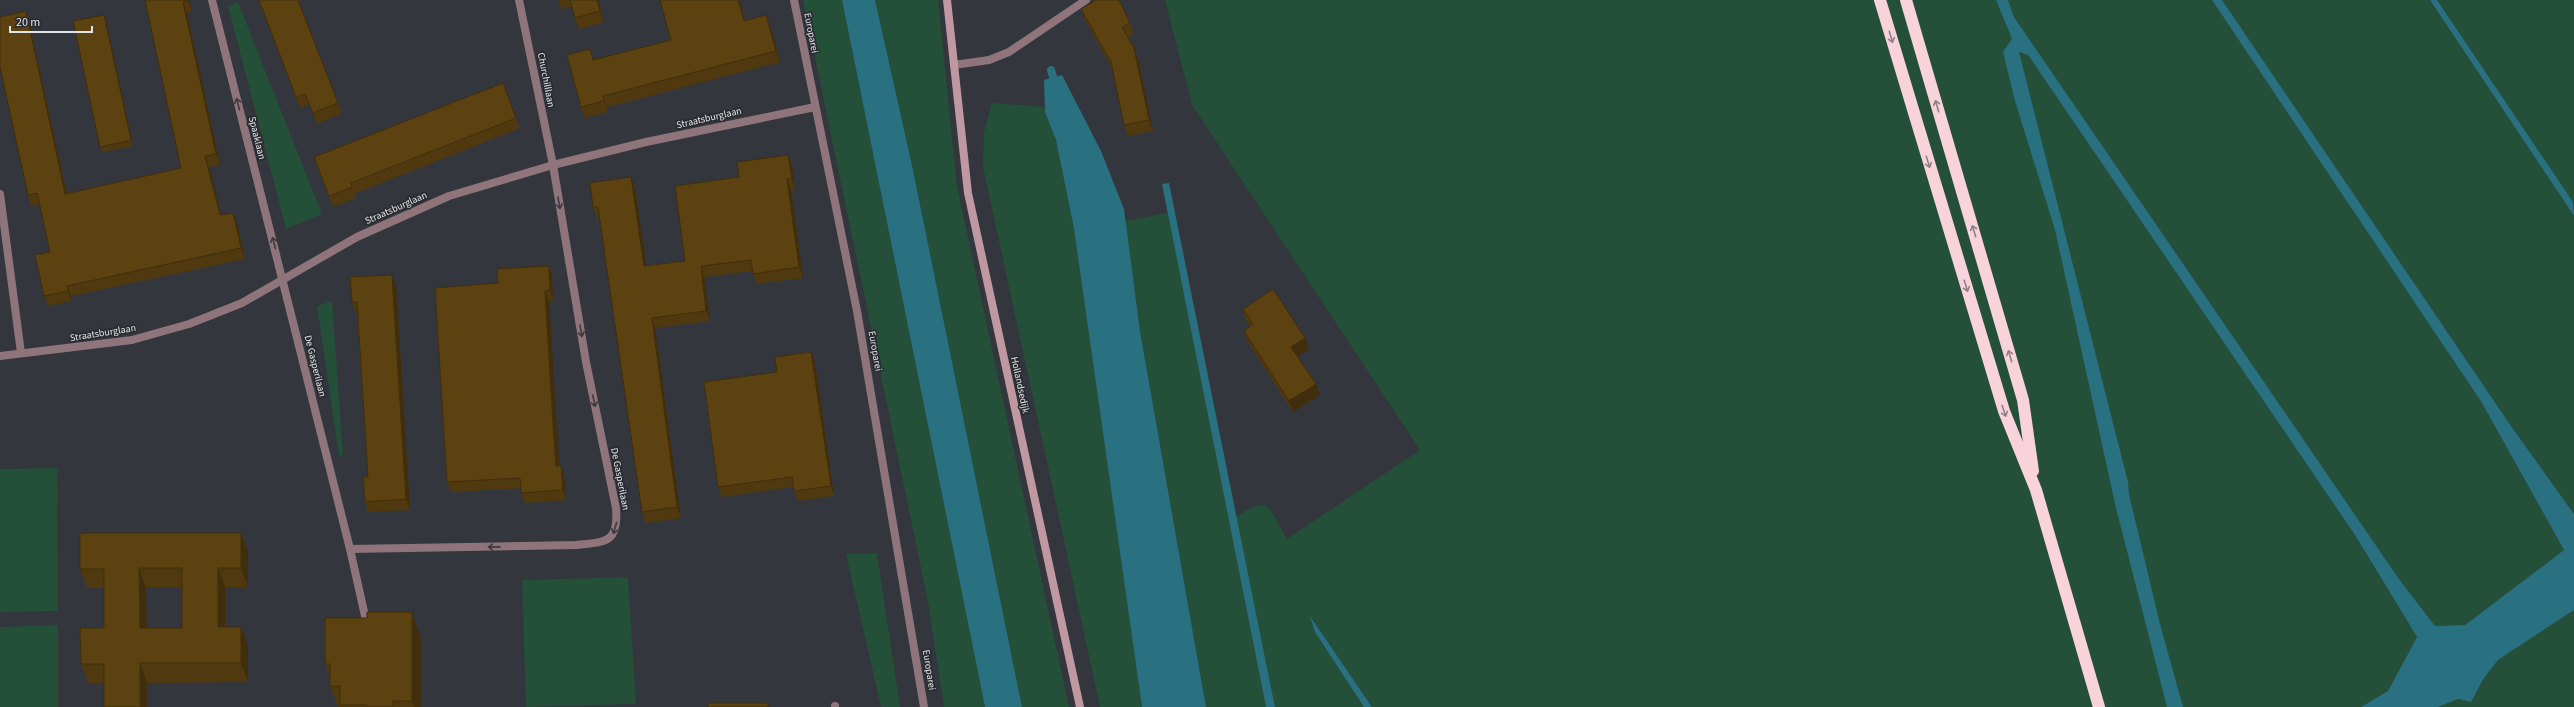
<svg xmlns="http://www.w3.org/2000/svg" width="2574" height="707" font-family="'Source Sans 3',sans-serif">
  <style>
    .green { fill: #244f38 }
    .water { fill: #297080 }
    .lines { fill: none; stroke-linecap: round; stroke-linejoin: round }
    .stream { stroke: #297080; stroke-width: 8 }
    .street { stroke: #8f757b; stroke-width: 8 }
    .secondary { stroke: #c098a2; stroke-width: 8 }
    .highway { stroke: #f9d3dc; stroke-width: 12 }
    .wall { fill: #50390f; fill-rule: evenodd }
    .shaded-wall { fill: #412e0c }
    .building { fill: #5d4211; stroke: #412e0c; fill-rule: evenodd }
    .oneway { stroke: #918086 }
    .oneway2 { stroke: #3d3b40 }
    .labels { text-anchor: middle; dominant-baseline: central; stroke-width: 3.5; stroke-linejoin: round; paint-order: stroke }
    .street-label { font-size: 10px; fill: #e1e3e6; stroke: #292c31 }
  </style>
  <rect width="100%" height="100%" fill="#33363c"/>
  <g class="green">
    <polygon points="803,0 842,0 985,707 944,707 928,602"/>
    <polygon points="875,0 938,0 957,186 1069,707 1022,707 912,165"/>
    <path d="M1165 0H1996L2018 52 2028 55 2355 535 2417 637 2388 691 2361 707H1372L1311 617 1315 632 1364 707H1275L1236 517C1273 492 1270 512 1287 539L1420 450 1192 105Z"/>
    <polygon points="2008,0 2212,0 2482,403 2564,550 2465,625 2435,626 2399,579 2014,17"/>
    <polygon points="2222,0 2430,0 2574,216 2574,514 2511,426"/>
    <polygon points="2437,0 2574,0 2574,203 2573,202"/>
    <polygon points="238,2 322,214 286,229 228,6"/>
    <polygon points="992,103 1044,107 1056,140 1074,229 1142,707 1100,707 983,167 984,132"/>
    <polygon points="1168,213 1266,707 1206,707 1140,331 1125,221"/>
    <polygon points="332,301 343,455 339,456 317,306"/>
    <polygon points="57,468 58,611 0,612 0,469"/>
    <polygon points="877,553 900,707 881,707 846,554"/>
    <polygon points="628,577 636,704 526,707 522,580"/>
    <polygon points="2574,610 2574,707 2438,707 2458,699 2471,702 2484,678 2498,660"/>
    <polygon points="58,625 58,707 0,707 0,627"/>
  </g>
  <g class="water">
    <polygon points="842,0 875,0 912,165 1022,707 985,707"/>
    <polygon points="1996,0 2008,0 2014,17 2399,579 2435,626 2465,625 2564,550 2482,403 2212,0 2222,0 2511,426 2574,514 2574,610 2498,660 2484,678 2471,702 2458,699 2438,707 2361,707 2388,691 2417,637 2355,535 2028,55 2019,52 2128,482 2129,494 2160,624 2183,707 2167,707 2116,508 2055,230 2015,101 2003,52 2012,39"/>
    <polygon points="2430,0 2437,0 2573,202 2574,216"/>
    <polygon points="1062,75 1101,151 1124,209 1140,331 1206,707 1142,707 1074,229 1056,140 1045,112 1044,80"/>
    <polygon points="1169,183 1275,707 1266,707 1162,184"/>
    <polygon points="1310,616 1372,707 1364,707 1315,632"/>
  </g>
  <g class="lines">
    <polyline class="stream" points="1051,70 1056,87"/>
    <g class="street">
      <path d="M212 0 350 549 576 545C606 542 619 543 616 508L586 362 553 165 519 0"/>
      <polyline points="794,0 857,311 924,707"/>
      <polyline points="954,65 989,60 1009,52 1086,0"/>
      <polyline points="0,194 21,353"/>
      <polyline points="0,356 132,340 189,324 242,303 357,237 449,196 553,165 646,142 815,107"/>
      <polyline points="350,549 365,616"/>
      <polyline points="835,706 835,707"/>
    </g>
    <polyline class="secondary" points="947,0 968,193 1080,707"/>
    <g class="highway">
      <polyline points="1880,0 2004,411 2036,490 2099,707"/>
      <polyline points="1906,0 2023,400 2033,471"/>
    </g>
  </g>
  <g class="wall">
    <polygon points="145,0 189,0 192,12 187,13 220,165 209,167 221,215 233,213 237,223 245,259 71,296 71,301 48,306 44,296 50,252 40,204 31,206 28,195 29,22 67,194 181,168"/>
    <polygon points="258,0 338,103 342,113 317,124 309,104 300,108"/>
    <polygon points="558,0 598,0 604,22 579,29 575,18 572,6 562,9"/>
    <polygon points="660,0 739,0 745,21 770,26 780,62 607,107 608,112 585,118 581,107 671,40"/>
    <polygon points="1081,9 1130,23 1134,34 1128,37 1138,59 1153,131 1128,136 1124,125 1112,68 1085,20"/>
    <polygon points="104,15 106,20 133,146 102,152 100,147"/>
    <polygon points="516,118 520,128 354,194 356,198 333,207 314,157"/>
    <polygon points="788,155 792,165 795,189 791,190 803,278 757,284 752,271 704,277 710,321 655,328 681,518 645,523 642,512 599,218 597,218 593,207 631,177 635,188 646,266 685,261 739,177"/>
    <polygon points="552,276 553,301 549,301 559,466 564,476 566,500 525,503 521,493 521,488 451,492 447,482 498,283"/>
    <polygon points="396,286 410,510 368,512 365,502 368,477 357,313 356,313 352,302"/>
    <polygon points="1243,309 1309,349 1297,356 1320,395 1293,412 1248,342 1244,331 1250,326 1246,320"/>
    <polygon points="815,362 834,496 798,501 794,491 793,487 722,497 718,487 777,372"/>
    <path d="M248 552V587H225V627L248 646V682L147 683V707H104V683H88L81 664 104 628V588H87L80 569ZM146 587H182V628H146Z"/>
    <polygon points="421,637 421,707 338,707 330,686 330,678 325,664"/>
  </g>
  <g class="shaded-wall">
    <polygon points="187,0 189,0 192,12 188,1"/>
    <polygon points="597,0 598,0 604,22 600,11"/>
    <polygon points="738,0 739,0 748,32 744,21"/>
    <polygon points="183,2 187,13 220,165 216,154"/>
    <polygon points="26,11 29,22 69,205 65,194"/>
    <polygon points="104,15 106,20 133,146 131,140"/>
    <polygon points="766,15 770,26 780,62 776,51"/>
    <polygon points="1134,48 1138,59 1153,131 1149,120"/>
    <polygon points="603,96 607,107 608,112 604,101"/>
    <polygon points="788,155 792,165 795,189 792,179"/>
    <polygon points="205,156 209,167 224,226 220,215"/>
    <polygon points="631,177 635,188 648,277 644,266"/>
    <polygon points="787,179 791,190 803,278 799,267"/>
    <polygon points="233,213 237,223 245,259 241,248"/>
    <polygon points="549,266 552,276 553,301 550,290"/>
    <polygon points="701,266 704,277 710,321 706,311"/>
    <polygon points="392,275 396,286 410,510 406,499"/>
    <polygon points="67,286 71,296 71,301 68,291"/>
    <polygon points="545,291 549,301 560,476 556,466"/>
    <polygon points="652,318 655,328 681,518 677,507"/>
    <polygon points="1305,338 1309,349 1295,358 1291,347"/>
    <polygon points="811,352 815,362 834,496 831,486"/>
    <polygon points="1316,384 1320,395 1293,412 1289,401"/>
    <polygon points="561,466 564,476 566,500 563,490"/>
    <polygon points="241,533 248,552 248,587 241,568"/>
    <polygon points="139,568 146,587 147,647 140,628"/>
    <polygon points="218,568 225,587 225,646 218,627"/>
    <polygon points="412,612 421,637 421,707 414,707 412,701"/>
    <polygon points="241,627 248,646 248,682 241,663"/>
    <polygon points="140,663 147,683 147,707 140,707"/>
  </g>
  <g class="building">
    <polygon points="145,0 187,0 188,1 183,2 216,154 205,156 220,215 233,213 241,248 67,286 68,291 44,296 35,255 50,252 37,193 28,195 0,67 0,17 26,11 65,194 181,168"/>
    <polygon points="259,0 298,0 338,103 313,113 305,94 296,97"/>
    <polygon points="570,0 597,0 600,11 575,18"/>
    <polygon points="660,0 738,0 744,21 766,15 776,51 603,96 604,101 581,107 567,55 590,49 593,60 671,40"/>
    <polygon points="1096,0 1119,0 1130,23 1122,27 1134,48 1149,120 1124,125 1111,62 1081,9"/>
    <polygon points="104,15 131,140 100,147 73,21"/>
    <polygon points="503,83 516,118 351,183 352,187 329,196 314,157"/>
    <polygon points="788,155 792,179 787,179 799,267 753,274 751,260 701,266 706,311 652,318 677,507 642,512 598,207 593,207 590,183 631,177 644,266 685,261 675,186 739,177 737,162"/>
    <polygon points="549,266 550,290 545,291 553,423 556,466 561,466 563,490 521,493 520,478 447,482 435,288 498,283 497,269"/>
    <polygon points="392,275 406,499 365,502 363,477 368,477 357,302 352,302 350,277"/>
    <polygon points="1273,289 1305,338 1291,347 1316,384 1289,401 1244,331 1253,324 1243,309"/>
    <polygon points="811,352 831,486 794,491 792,477 718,487 704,382 777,372 775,357"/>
    <path d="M80 533H241V568H218V627H241V663H140V707H104V664H81L80 628H104V569H80ZM139 568H182V628H140Z"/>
    <polygon points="367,612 412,612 412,701 393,701 393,707 367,707 367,705 340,705 340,686 330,686 330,664 325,664 325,618 367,618"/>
    <rect x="708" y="703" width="60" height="4"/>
  </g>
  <defs><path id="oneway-shaft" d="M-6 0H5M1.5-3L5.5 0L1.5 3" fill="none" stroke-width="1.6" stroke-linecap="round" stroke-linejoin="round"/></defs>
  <g class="oneway">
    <use href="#oneway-shaft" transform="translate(1891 37) rotate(73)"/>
    <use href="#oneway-shaft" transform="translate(1937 106) rotate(-106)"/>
    <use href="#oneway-shaft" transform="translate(1928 162) rotate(73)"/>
    <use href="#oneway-shaft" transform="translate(1974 231) rotate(-106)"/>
    <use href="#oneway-shaft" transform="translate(1966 286) rotate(73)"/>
    <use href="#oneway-shaft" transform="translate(2010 356) rotate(-106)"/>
    <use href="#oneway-shaft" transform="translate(2004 411) rotate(71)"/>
  </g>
  <g class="oneway2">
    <use href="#oneway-shaft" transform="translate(238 104) rotate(-104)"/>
    <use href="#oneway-shaft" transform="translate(559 203) rotate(80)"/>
    <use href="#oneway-shaft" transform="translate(274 243) rotate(-104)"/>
    <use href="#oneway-shaft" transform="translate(581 331) rotate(80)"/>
    <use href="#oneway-shaft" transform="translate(594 401) rotate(78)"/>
    <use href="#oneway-shaft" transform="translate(615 528) rotate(106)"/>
    <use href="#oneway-shaft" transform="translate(494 547) rotate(179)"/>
  </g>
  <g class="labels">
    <g class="street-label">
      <text transform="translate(811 33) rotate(79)">Europarei</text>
      <text transform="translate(546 80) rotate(79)">Churchilllaan</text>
      <text transform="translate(709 118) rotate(-13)">Straatsburglaan</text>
      <text transform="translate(257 138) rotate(76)">Spaaklaan</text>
      <text transform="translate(396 208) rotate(-24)">Straatsburglaan</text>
      <text transform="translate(103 333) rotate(-9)">Straatsburglaan</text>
      <text transform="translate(875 351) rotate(80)">Europarei</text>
      <text transform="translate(315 366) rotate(76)">De Gasperilaan</text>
      <text transform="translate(1020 385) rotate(78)">Hollandsedijk</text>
      <text transform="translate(620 479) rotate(79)">De Gasperilaan</text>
      <text transform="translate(929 670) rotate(81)">Europarei</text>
    </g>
  </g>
  <path d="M10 26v6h82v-6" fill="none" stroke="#e1e3e6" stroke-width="2"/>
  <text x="16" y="26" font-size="12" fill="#e1e3e6" stroke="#292c31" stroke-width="3" paint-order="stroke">20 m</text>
</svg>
